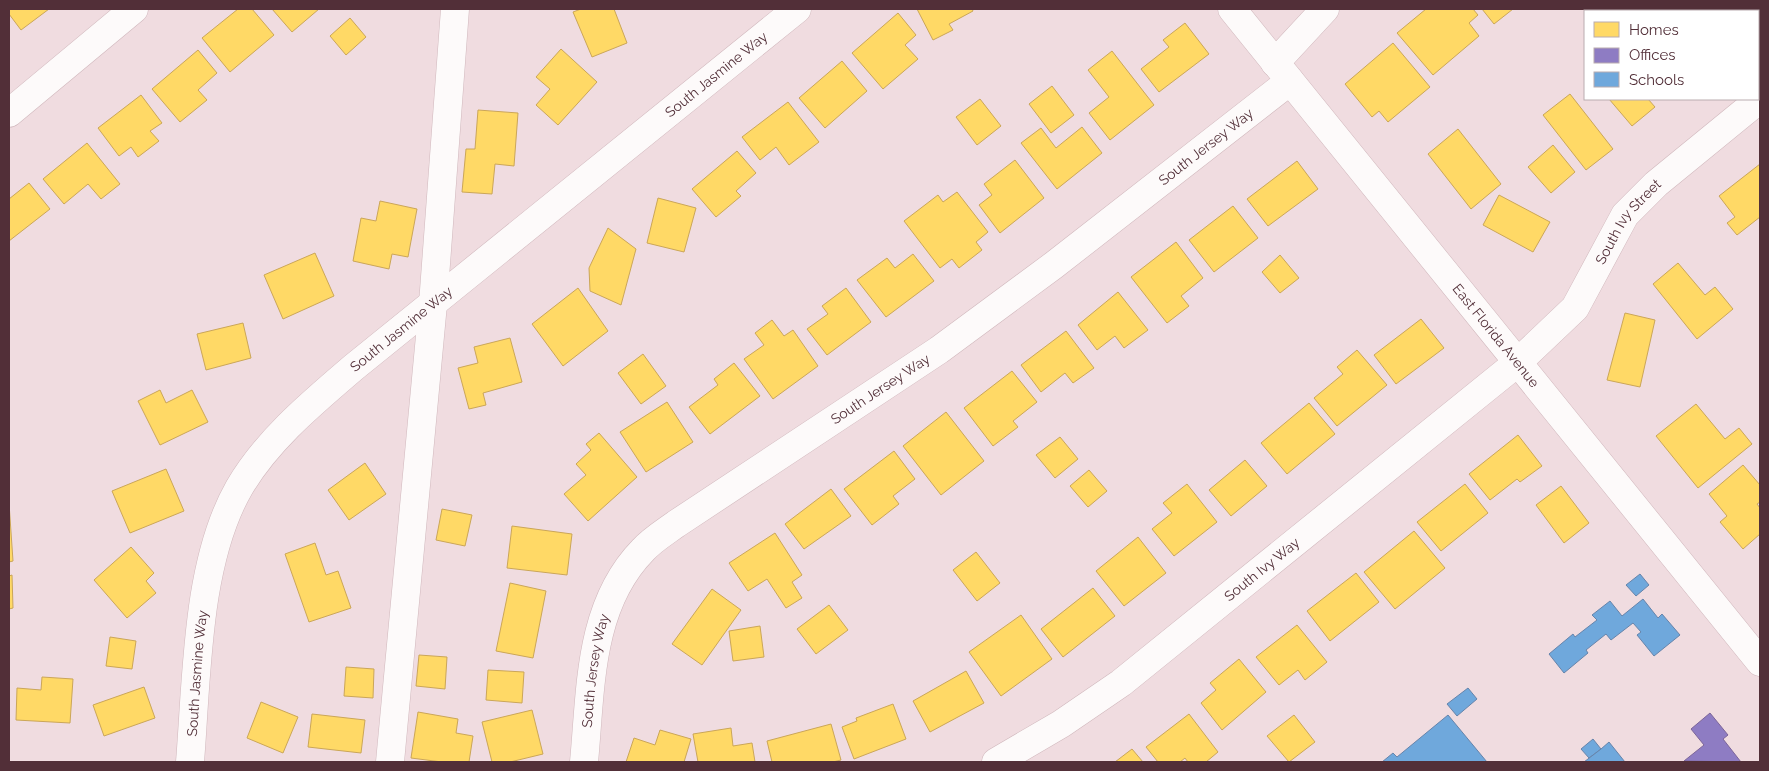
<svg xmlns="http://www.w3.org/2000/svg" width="1769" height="771" font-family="Raleway,sans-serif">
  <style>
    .homes { fill: #ffd966; stroke: #cba658 }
    .offices { fill: #8e7cc3; stroke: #7c6599 }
    .schools { fill: #6fa8dc; stroke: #6684ab }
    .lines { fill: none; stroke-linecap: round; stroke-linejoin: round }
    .minor-casing { stroke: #d0b7bc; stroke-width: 29 }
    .minor { stroke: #fdfafa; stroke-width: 28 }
    .labels { text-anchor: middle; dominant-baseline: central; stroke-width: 5; stroke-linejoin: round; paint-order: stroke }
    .street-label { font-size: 14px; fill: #522f38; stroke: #fff }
  </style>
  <rect width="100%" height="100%" fill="#f0dce0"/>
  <g class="homes">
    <polygon points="9,9 49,9 21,30 9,14"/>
    <polygon points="238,9 252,9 274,35 230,72 202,38"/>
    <polygon points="272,9 319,9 292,32"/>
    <polygon points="581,9 614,9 627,43 592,57 573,12"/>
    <polygon points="917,9 972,9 973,11 949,24 953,30 933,40"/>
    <polygon points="1426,9 1473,9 1478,15 1469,23 1479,36 1433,75 1397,33"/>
    <polygon points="1482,9 1513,9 1494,24"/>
    <polygon points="1689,9 1731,9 1733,11 1692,11"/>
    <polygon points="898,13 916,35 905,45 918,59 883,89 852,53"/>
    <polygon points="350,18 366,37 346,55 330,36"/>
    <polygon points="1185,23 1209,54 1159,92 1141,69 1169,47 1163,40"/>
    <polygon points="1393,43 1430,87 1388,122 1379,111 1372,117 1345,84"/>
    <polygon points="561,49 597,82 558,125 536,105 550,89 536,77"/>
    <polygon points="198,50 217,73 198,90 207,100 180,122 152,89"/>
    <polygon points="1112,51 1154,105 1110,140 1089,113 1109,97 1088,70"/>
    <polygon points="842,61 867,91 825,128 799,98"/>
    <polygon points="1052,86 1074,115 1051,133 1029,104"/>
    <polygon points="1570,94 1613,149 1586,170 1543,115"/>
    <polygon points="141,95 162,123 150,131 159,141 138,157 131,147 119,156 98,128"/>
    <polygon points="980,99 1001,126 977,145 956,117"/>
    <polygon points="1609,99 1648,99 1655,107 1632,126"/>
    <polygon points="788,102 819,142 789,165 776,147 760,160 742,137"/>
    <polygon points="478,110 518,113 514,166 495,164 492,194 462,192 466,149 475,149"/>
    <polygon points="1082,127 1102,153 1057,189 1021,143 1041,128 1056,148"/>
    <polygon points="1458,129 1501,184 1471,209 1428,154"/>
    <polygon points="87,143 120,184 101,199 88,184 64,204 43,179"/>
    <polygon points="1553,145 1575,172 1551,193 1528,167"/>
    <polygon points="737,151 756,173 736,191 741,196 716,217 692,189"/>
    <polygon points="1015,160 1044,198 1000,233 979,205 992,195 984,184"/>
    <polygon points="1297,161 1318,189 1268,226 1247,199"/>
    <polygon points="1760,164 1760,217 1737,235 1727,223 1735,217 1719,196"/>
    <polygon points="29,183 50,209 9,241 9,199"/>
    <polygon points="957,192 988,232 976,242 982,250 959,268 952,259 940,268 904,221 938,195 943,202"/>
    <polygon points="1499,195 1550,222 1533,252 1483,225"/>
    <polygon points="658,198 696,208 684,252 647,243"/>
    <polygon points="380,201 417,209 408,257 392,254 389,269 353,261 361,218 376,221"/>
    <polygon points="1233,206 1258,238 1214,272 1189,240"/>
    <polygon points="608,228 636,249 621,305 590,291 589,268"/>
    <polygon points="1176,242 1203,278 1181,296 1189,306 1167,323 1131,277"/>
    <polygon points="315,253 334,296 283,319 264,275"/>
    <polygon points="913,254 934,281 886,317 857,280 887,258 895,268"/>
    <polygon points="1280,255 1299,278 1280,293 1262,272"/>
    <polygon points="1678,263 1705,295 1715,287 1733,309 1697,339 1653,284"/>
    <polygon points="578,288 608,331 563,366 532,324"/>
    <polygon points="846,288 871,322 827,355 807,329 828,314 822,306"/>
    <polygon points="1118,292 1148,330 1124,348 1115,336 1097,350 1078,325"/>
    <polygon points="1625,313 1655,320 1640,387 1607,380"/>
    <polygon points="1421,319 1444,348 1396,384 1374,355"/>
    <polygon points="772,320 784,336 793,330 818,366 773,399 744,359 764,345 755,333"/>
    <polygon points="243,323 251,358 206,370 197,334"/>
    <polygon points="1066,331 1094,368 1073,383 1065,373 1041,392 1021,365"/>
    <polygon points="510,338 522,382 483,393 486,405 469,409 458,368 478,363 474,347"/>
    <polygon points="1357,350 1387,385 1337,426 1314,398 1343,374 1337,367"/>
    <polygon points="643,354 666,386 641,404 618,373"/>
    <polygon points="734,363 760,396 710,434 689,407 718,385 714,379"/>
    <polygon points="1012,371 1037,402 1013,421 1018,427 993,446 964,408"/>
    <polygon points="160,390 166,403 192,390 208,422 160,445 138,401"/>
    <polygon points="667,402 693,442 646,472 620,432"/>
    <polygon points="1309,403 1335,434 1287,474 1261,443"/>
    <polygon points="1696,404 1725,439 1739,428 1752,444 1698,488 1656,436"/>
    <polygon points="946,412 984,461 941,495 903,446"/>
    <polygon points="599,433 637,477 588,521 564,494 586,475 576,464 591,450 586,444"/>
    <polygon points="1518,435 1542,466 1520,482 1517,479 1490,500 1469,474"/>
    <polygon points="1060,437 1078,459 1055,478 1036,455"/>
    <polygon points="894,451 915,479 893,496 899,504 872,525 844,489"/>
    <polygon points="1245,460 1267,486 1231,516 1209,490"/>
    <polygon points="365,463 386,494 349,520 328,490"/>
    <polygon points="1743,465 1760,485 1760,502 1757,504 1760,508 1760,534 1743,549 1720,522 1727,516 1709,494"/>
    <polygon points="166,469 184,511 130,533 112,491"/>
    <polygon points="1089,470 1107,491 1088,507 1070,486"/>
    <polygon points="1187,484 1217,522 1174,556 1152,529 1172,513 1163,503"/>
    <polygon points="1465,484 1488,513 1441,551 1417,522"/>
    <polygon points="1561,486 1589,523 1564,543 1536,505"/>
    <polygon points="831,489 851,516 804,549 785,524"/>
    <polygon points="9,503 13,561 9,562"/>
    <polygon points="442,509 472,515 465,546 436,540"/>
    <polygon points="512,526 572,534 567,575 507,568"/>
    <polygon points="1414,531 1445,568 1395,609 1364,572"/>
    <polygon points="775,533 802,575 792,582 802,598 786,608 767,579 748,591 729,563"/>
    <polygon points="1138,537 1166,573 1124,606 1096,571"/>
    <polygon points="315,543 326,575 338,571 351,608 309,622 285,554"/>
    <polygon points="131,547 154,573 146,581 156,593 127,618 94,580"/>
    <polygon points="976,552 1000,583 977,601 953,570"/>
    <polygon points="1356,573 1379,602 1330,641 1307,611"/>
    <polygon points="12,575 13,608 9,609 9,576"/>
    <polygon points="510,583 546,591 533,658 496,651"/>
    <polygon points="1093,588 1115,616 1063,657 1041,629"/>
    <polygon points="712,589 741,610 702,665 672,644"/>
    <polygon points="829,605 848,630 816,654 797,629"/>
    <polygon points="1021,615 1052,659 1001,696 969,652"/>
    <polygon points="1297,625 1327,662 1305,680 1298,670 1279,685 1256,657"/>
    <polygon points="760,626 764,657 733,661 729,631"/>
    <polygon points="110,637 136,641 132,669 106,666"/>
    <polygon points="419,655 447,657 445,689 416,686"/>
    <polygon points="1239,659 1266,692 1222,730 1201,703 1216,690 1210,683"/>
    <polygon points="346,667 374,669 373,698 344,696"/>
    <polygon points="488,670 524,672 522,703 486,700"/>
    <polygon points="966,671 984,703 930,732 913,701"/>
    <polygon points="42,677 73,679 70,723 16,720 17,688 41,690"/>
    <polygon points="144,687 155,718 104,736 93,705"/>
    <polygon points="261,702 298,717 283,753 247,738"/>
    <polygon points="893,704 906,739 854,759 842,727 857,721 856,718"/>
    <polygon points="532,710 543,754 510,762 492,762 482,722"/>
    <polygon points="418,712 458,719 456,733 473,736 469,762 442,762 411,758"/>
    <polygon points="312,714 365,720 361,753 308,747"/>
    <polygon points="1189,714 1218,752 1206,762 1188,762 1185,758 1180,762 1158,762 1146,747"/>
    <polygon points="1294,715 1315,742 1289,762 1267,736"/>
    <polygon points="831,724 841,760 833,762 772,762 767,741"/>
    <polygon points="731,728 733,746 752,743 755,762 698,762 693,734"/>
    <polygon points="660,730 691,739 684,762 626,762 634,738 655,745"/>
    <polygon points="1132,749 1143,762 1115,762"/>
  </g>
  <polygon class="offices" points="1710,713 1728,735 1723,739 1741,762 1684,761 1704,745 1691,729"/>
  <g class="schools">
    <polygon points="1640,574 1649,585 1636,596 1626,585"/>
    <polygon points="1643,599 1658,618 1662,614 1680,635 1654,656 1637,635 1641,632 1633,623 1611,640 1606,634 1586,650 1588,653 1564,673 1549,654 1573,634 1575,637 1597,620 1592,615 1610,601 1622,616"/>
    <polygon points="1468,688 1477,699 1457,716 1447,704"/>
    <polygon points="1448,715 1487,762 1382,762 1393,753 1397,757"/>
    <polygon points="1593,739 1601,749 1589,758 1581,749"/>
    <polygon points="1609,742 1625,762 1584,762 1601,749"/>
  </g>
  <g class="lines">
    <g class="minor-casing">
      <g id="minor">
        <path id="s1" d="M1232 9 1760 662"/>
        <polyline points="1275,63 1325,9"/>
        <polyline points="9,113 134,9"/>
        <path id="s2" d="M190 762C197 677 196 563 239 488 267 440 312 403 354 367L797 9"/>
        <polyline points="390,762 433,304 455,9"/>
        <path id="s3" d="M584 762C591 690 588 606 643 550 652 540 665 532 676 524L939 350 1054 265 1290 81"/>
        <path id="s4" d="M996 762 1061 724 1121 683 1517 363 1575 308 1625 215 1656 184 1760 99"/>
      </g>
    </g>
    <use href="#minor" class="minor"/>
  </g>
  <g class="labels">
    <g class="street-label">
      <text stroke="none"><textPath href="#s2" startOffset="914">South Jasmine Way</textPath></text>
      <text stroke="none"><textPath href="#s3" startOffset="918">South Jersey Way</textPath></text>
      <text stroke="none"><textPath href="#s4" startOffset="839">South Ivy Street</textPath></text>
      <text stroke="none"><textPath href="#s2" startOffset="509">South Jasmine Way</textPath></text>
      <text stroke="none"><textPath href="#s1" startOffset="420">East Florida Avenue</textPath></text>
      <text stroke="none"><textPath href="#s3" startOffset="512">South Jersey Way</textPath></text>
      <text stroke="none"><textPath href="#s4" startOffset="329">South Ivy Way</textPath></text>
      <text stroke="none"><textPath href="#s3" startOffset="92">South Jersey Way</textPath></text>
      <text stroke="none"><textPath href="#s2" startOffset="89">South Jasmine Way</textPath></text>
    </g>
  </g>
  <rect width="1769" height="771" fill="none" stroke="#522f38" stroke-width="20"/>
  <rect x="1584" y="10" width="175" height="90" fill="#ffffff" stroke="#baacaf"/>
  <rect x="1594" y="22" width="25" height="15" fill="#ffd966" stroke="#baacaf"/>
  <text x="1629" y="35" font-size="15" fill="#522f38">Homes</text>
  <rect x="1594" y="48" width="25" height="15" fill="#8e7cc3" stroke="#baacaf"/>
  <text x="1629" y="60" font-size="15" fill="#522f38">Offices</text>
  <rect x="1594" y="72" width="25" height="15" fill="#6fa8dc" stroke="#baacaf"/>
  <text x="1629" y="85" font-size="15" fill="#522f38">Schools</text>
</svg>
